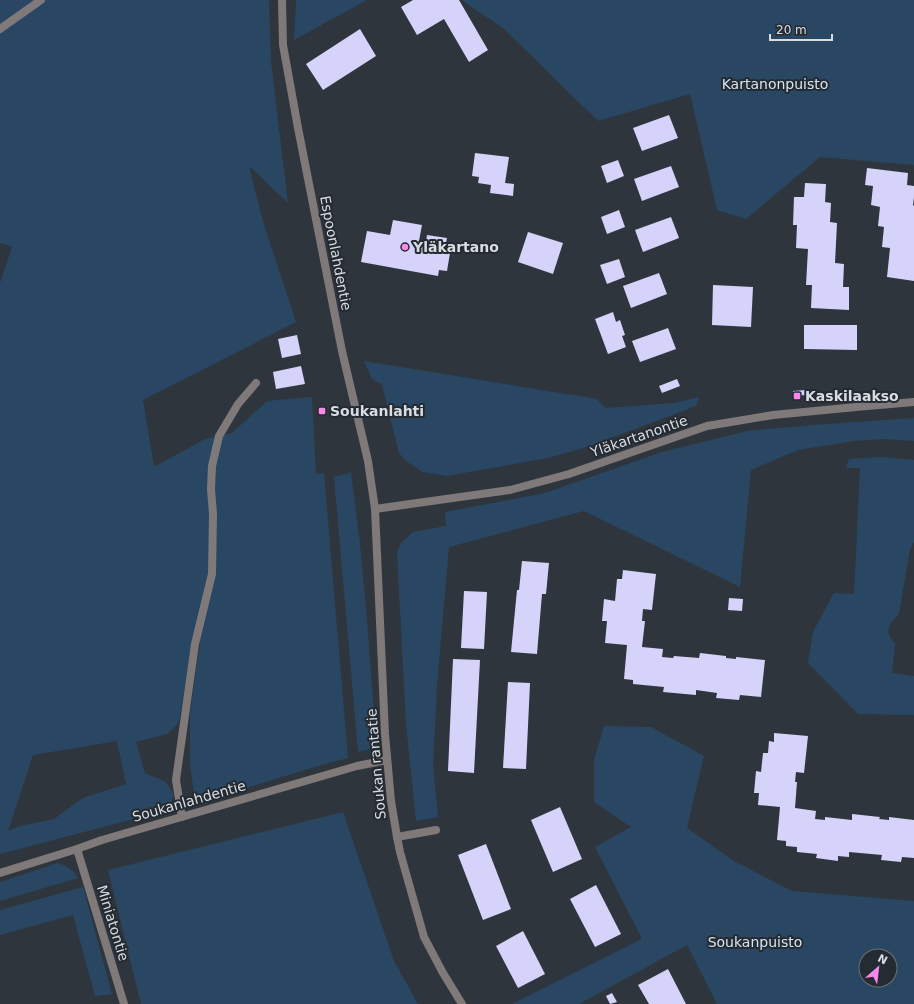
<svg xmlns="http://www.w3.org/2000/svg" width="914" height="1004" font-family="'DejaVu Sans',sans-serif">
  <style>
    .green { fill: #294763; fill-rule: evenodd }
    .building { fill: #d6d3fb }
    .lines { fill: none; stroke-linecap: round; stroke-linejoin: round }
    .service { stroke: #7f797a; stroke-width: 8 }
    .minor { stroke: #7f797a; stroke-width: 8 }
    .tertiary { stroke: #7f797a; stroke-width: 8 }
    .poi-dot { fill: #f888eb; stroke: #252b32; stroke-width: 1.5 }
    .labels { text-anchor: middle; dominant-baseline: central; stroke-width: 4; stroke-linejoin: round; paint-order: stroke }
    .park-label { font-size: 14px; fill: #d6e4f2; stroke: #252b32 }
    .poi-label { font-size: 14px; font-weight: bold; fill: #d9dde1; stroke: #252b32; text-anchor: start }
    .street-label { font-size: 14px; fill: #d9dde1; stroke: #252b32 }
  </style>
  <rect width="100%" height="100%" fill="#2f353c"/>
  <g class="green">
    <path d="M0 0H269L271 62 288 203 249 166 264 225 296 322 143 400 154 467 205 439 232 433 267 401 312 397 316 474 324 473 348 758 318 766 207 800 194 793 190 764V714L200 642 193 636 179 722 167 734 136 742 145 773 166 782 174 795 168 810 0 854V283L12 247 0 243ZM117 741 126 784 83 798 54 819 20 826 8 831 33 755Z"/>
    <polygon points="296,0 367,0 294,40"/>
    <polygon points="463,0 914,0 914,165 820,157 746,219 717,210 690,94 598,121 503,28 464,2"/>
    <polygon points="364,361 597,399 605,408 674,403 699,397 696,406 590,446 548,458 447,476 422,472 406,461 399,453 382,385 372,379"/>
    <polygon points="914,418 914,441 884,439 853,441 798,450 751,470 740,587 584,511 449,547 437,685 433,766 438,817 416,821 406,724 397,552 401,543 413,532 446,526 445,512 545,493 662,452 747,431 812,425"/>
    <polygon points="881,457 914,460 914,542 910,549 899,614 890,624 888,632 891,639 895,644 892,673 914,676 914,715 858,714 808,663 813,632 834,593 854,594 860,468 846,468 849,459"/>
    <polygon points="351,472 360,544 367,619 375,729 370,749 358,752 334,477"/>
    <path d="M604 726 651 727 704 756 687 828 734 861 792 891 914 901V1004H717L687 945 579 1004H512L642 939 595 847 631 827 594 802V760ZM866 956H890V980H866Z"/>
    <polygon points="343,812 394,961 418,1004 141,1004 108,870"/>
    <path d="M58 863C68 867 73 869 78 878L0 901V882Z"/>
    <polygon points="83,887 112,994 95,996 73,915 0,935 0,910"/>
  </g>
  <g class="building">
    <polygon points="413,0 459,0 488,50 469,62 444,19 417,35 401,7"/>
    <polygon points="360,29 376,56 323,90 306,64"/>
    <polygon points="669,115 678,138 642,151 633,128"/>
    <polygon points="475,153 509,157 505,183 514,184 513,196 490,193 491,185 478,183 479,177 472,176"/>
    <polygon points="618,160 624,176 607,183 601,166"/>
    <polygon points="671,166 679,187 642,201 634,179"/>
    <polygon points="867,168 908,173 907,185 914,186 914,197 913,205 914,206 914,281 887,277 890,248 882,247 884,227 878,226 880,207 871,205 873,186 865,185"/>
    <polygon points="805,183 826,184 825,202 831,203 830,222 837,223 835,263 844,264 843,287 849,287 849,310 811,308 812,285 806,285 808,249 796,248 797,225 793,225 794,197 804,197"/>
    <polygon points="619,210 625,227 607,234 601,217"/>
    <polygon points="671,217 679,238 643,252 635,230"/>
    <polygon points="393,220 422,225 419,241 426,242 427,235 447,238 444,252 450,253 447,271 439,270 438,276 361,262 367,231 390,235"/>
    <polygon points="528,232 563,243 553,274 518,262"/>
    <polygon points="619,259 625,277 607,284 600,265"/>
    <polygon points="659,273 667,294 631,308 623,286"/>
    <polygon points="713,285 753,287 751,327 712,325"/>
    <polygon points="613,312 616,322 620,320 625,335 622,336 626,347 608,354 595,319"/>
    <polygon points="804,325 857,325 857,350 804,349"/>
    <polygon points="668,328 676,349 640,362 632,341"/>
    <polygon points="297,335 301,354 282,358 278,339"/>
    <polygon points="301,366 305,384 276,389 273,372"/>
    <polygon points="677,379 680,386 662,393 659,386"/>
    <polygon points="806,390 806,395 793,396 793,391"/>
    <polygon points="522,561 549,563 546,594 542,594 537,654 511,652 517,590 519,590"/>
    <polygon points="623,570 656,574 652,610 643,609 642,621 645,621 642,647 663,649 662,657 673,658 674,656 699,658 700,653 726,656 726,658 736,659 736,657 765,660 761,697 740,695 739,700 716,698 717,693 696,690 696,695 663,692 664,687 633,684 633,680 624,679 627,645 605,643 607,621 602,621 604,599 615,601 617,579 622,579"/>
    <polygon points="464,591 487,592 484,649 461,648"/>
    <polygon points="729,598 743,599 742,611 728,610"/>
    <polygon points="453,659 480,660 474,773 448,771"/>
    <polygon points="508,682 530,683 526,769 503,768"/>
    <polygon points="774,733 808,736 804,773 796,772 795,782 797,782 795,808 816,811 815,819 825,820 825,817 852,820 852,814 880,817 879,819 889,820 889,817 914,820 914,858 902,857 901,862 881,860 882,855 849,852 849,857 838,856 838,861 816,858 817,854 797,852 797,847 786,846 786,841 777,840 780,807 758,805 759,793 754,793 756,771 761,772 763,753 768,753 769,741 774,742"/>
    <polygon points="560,807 582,859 553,872 531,820"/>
    <polygon points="486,844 511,909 483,920 458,855"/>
    <polygon points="596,885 621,934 595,947 570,899"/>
    <polygon points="523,931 545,974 518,988 496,946"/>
    <polygon points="668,969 686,1004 649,1004 638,985"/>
    <polygon points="612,993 617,1002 610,1004 606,996"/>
  </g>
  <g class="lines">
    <g class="service">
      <polyline points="0,29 41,0"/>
      <polyline points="182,817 176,780 195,644 212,574 213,514 211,489 212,466 219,436 238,404 256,383"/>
      <polyline points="397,837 436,830"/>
    </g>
    <g class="minor">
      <polyline points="77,849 124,1004"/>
      <polyline points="0,873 77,849 102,840 357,766 387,760"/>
    </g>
    <g class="tertiary">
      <polyline points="282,0 283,45 298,128 342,351 368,461 375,509 385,734 391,801 397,837 400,852 424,937 443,973 462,1004"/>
      <polyline points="375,509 510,490 569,474 707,426 773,415 856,407 914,402"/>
    </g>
  </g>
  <g class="poi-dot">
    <circle cx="405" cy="247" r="4"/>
    <rect x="793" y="392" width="8" height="8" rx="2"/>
    <rect x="318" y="407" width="8" height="8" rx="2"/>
  </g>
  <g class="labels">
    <g class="park-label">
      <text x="775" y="84">Kartanonpuisto</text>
      <text x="755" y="942">Soukanpuisto</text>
    </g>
    <g class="poi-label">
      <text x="413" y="247">Yläkartano</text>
      <text x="805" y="396">Kaskilaakso</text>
      <text x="330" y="411">Soukanlahti</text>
    </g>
    <g class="street-label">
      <text transform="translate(336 253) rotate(79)">Espoonlahdentie</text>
      <text transform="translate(639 436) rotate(-19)">Yläkartanontie</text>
      <text transform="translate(376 764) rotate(-95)">Soukan rantatie</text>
      <text transform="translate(189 801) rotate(-16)">Soukanlahdentie</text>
      <text transform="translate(113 923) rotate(73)">Miniatontie</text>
    </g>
  </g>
  <g transform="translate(878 968) rotate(28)"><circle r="19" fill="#252b32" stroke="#6d7278"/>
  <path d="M0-3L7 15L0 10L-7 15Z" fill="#f888eb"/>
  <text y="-6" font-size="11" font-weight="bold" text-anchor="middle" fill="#d9dde1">N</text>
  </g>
  <path d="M770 34v6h62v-6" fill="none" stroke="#d9dde1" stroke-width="2"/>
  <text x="776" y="34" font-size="12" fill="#d9dde1" stroke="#252b32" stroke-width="3" paint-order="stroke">20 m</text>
</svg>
